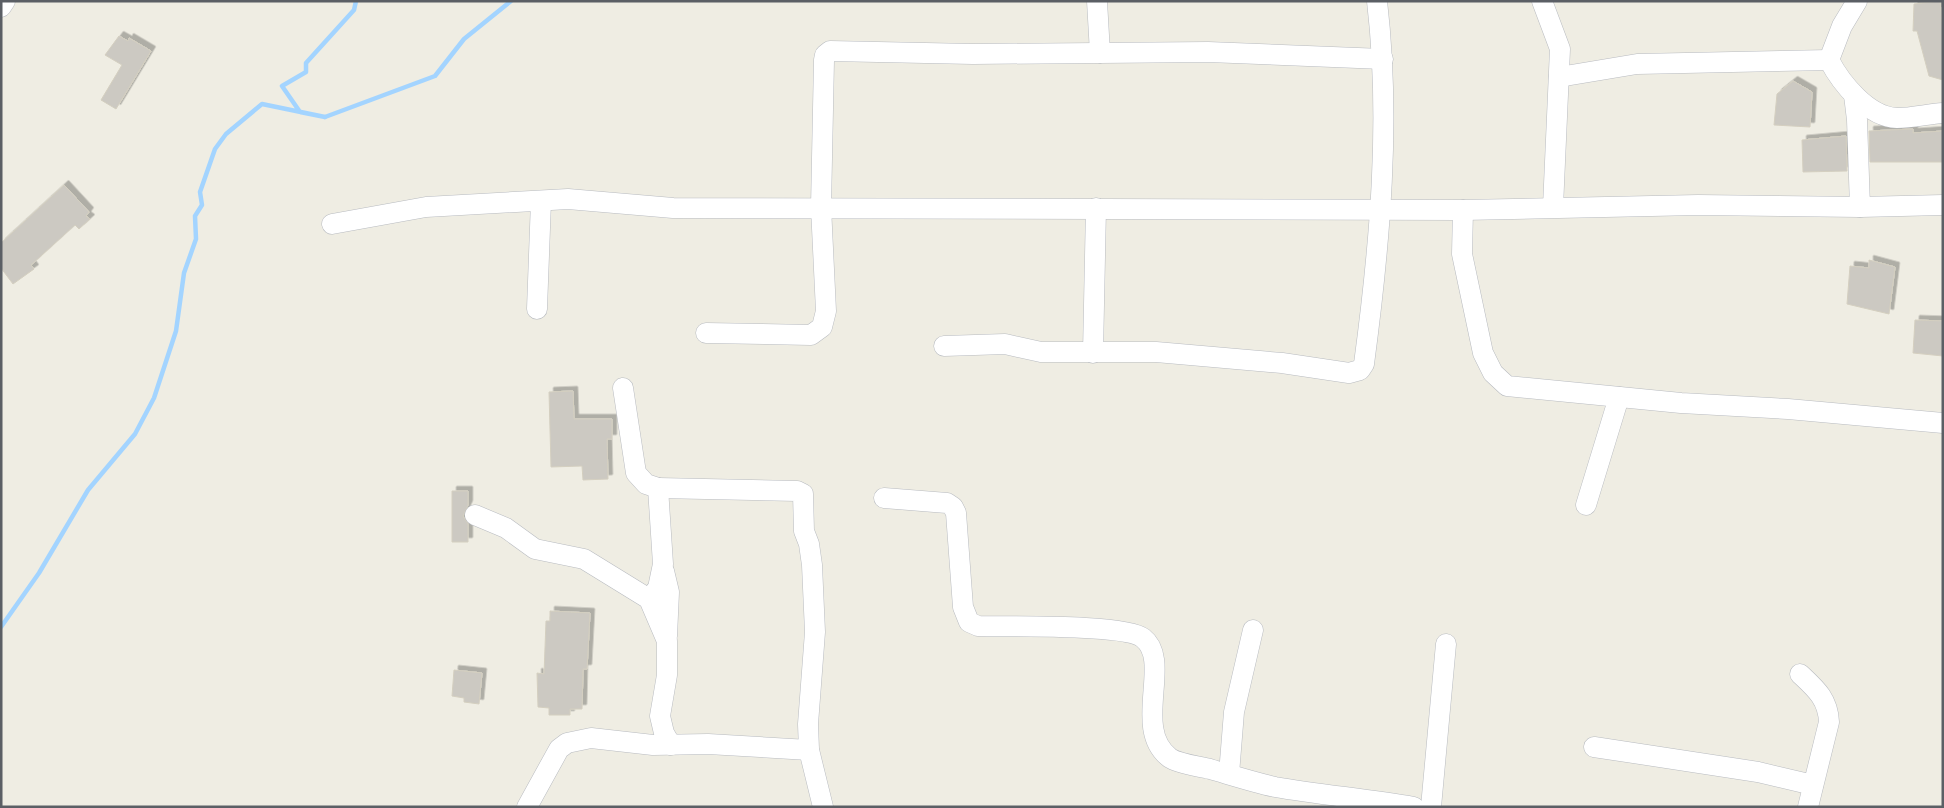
<svg xmlns="http://www.w3.org/2000/svg" width="1944" height="808" font-family="'Nunito Sans',sans-serif">
  <style>
    .lines { fill: none; stroke-linecap: round; stroke-linejoin: round }
    .stream { stroke: #a3d4ff; stroke-width: 4.5 }
    .building { fill: #ccc9c2; stroke: #d4cfc0; filter: url(#shadow) }
    .minor-casing { stroke: #b8bbc0; stroke-width: 21 }
    .minor { stroke: #fff; stroke-width: 20 }
  </style>
  <defs>
    <filter id="shadow"><feDropShadow dx="4.5" dy="-4.5" stdDeviation="0" flood-color="#0004"/></filter>
  </defs>
  <rect width="100%" height="100%" fill="#efede3"/>
  <g class="lines">
    <g class="stream">
      <polyline points="325,117 435,76 464,39 511,1"/>
      <polyline points="1,627 39,573 88,490 135,434 154,398 176,331 184,273 196,239 195,216 202,205 200,192 215,149 226,134 262,104 325,117 300,112 282,86 306,72 306,63 354,10 356,1"/>
    </g>
  </g>
  <g class="building">
    <polygon points="1940,1 1943,34 1943,80 1929,76 1917,31 1913,31 1914,4"/>
    <polygon points="119,36 128,41 129,38 151,51 116,109 101,100 122,65 105,55"/>
    <polygon points="1793,81 1812,92 1810,127 1774,125 1777,94"/>
    <polygon points="1913,129 1913,133 1943,131 1943,162 1870,162 1869,131"/>
    <polygon points="1846,136 1847,171 1803,172 1802,140"/>
    <polygon points="64,185 89,212 86,216 90,219 79,229 75,225 31,265 34,269 13,284 1,268 1,243"/>
    <polygon points="1869,260 1895,267 1889,314 1847,304 1850,266 1869,268"/>
    <polygon points="1915,320 1943,321 1943,356 1913,353"/>
    <polygon points="573,391 574,419 612,419 612,439 607,439 608,479 583,480 582,466 551,467 549,392"/>
    <polygon points="452,491 468,491 468,505 463,516 468,524 468,542 452,542"/>
    <polygon points="550,611 590,613 587,669 583,669 582,709 570,709 570,715 549,715 549,708 538,707 537,673 544,674 546,621 550,621"/>
    <polygon points="454,670 482,673 479,704 464,702 464,698 452,696"/>
  </g>
  <g class="lines">
    <g class="minor-casing">
      <g id="minor">
        <polyline points="1097,1 1100,53"/>
        <polyline points="1542,1 1560,49 1553,207"/>
        <path d="M1857 1 1842 26 1829 60C1841 83 1868 117 1897 118 1912 118 1928 114 1943 113"/>
        <polyline points="1,7 5,1"/>
        <polyline points="1559,77 1637,64 1829,60"/>
        <polyline points="1854,95 1857,120 1860,207"/>
        <polyline points="1463,210 1462,254 1483,353 1493,373 1507,386 1681,403 1788,409 1943,423"/>
        <polyline points="332,224 426,207 568,199 673,208 1463,210 1698,205 1860,207 1943,205"/>
        <polyline points="537,309 541,201"/>
        <polyline points="706,333 811,335 822,327 826,311 821,207 824,60 825,55 830,51 973,54 1208,52 1383,59"/>
        <path d="M944 346 1005 344 1041 352H1156L1282 363 1349 373 1360 370 1364 364C1380 244 1391 121 1377 1"/>
        <polyline points="1093,353 1096,208"/>
        <polyline points="623,388 636,473 646,484 658,488 663,564 658,588 649,599"/>
        <polyline points="658,488 797,491 803,494 804,531 809,544 812,565 815,632 808,724 809,750 823,807"/>
        <path d="M884 498 947 503 953 507 956 513 963 607 969 622 978 626C1007 627 1125 624 1143 638 1173 661 1131 729 1170 758 1179 764 1198 766 1210 769 1231 775 1253 782 1275 787 1321 795 1368 799 1414 807"/>
        <polyline points="1586,505 1619,397"/>
        <polyline points="475,515 506,528 535,549 584,559 649,599 667,641 667,675 660,716 664,733 671,745"/>
        <polyline points="664,571 669,592 667,636"/>
        <path d="M1800 674C1816 689 1828 699 1829 722L1808 807"/>
        <polyline points="1594,747 1758,772 1813,785"/>
        <polyline points="1229,774 1234,712 1253,630"/>
        <polyline points="527,807 559,749 567,743 591,738 653,745 708,744 809,750"/>
        <polyline points="1431,807 1446,644"/>
      </g>
    </g>
    <use href="#minor" class="minor"/>
  </g>
  <rect width="1944" height="808" fill="none" stroke="#5b5f65" stroke-width="5"/>
</svg>
